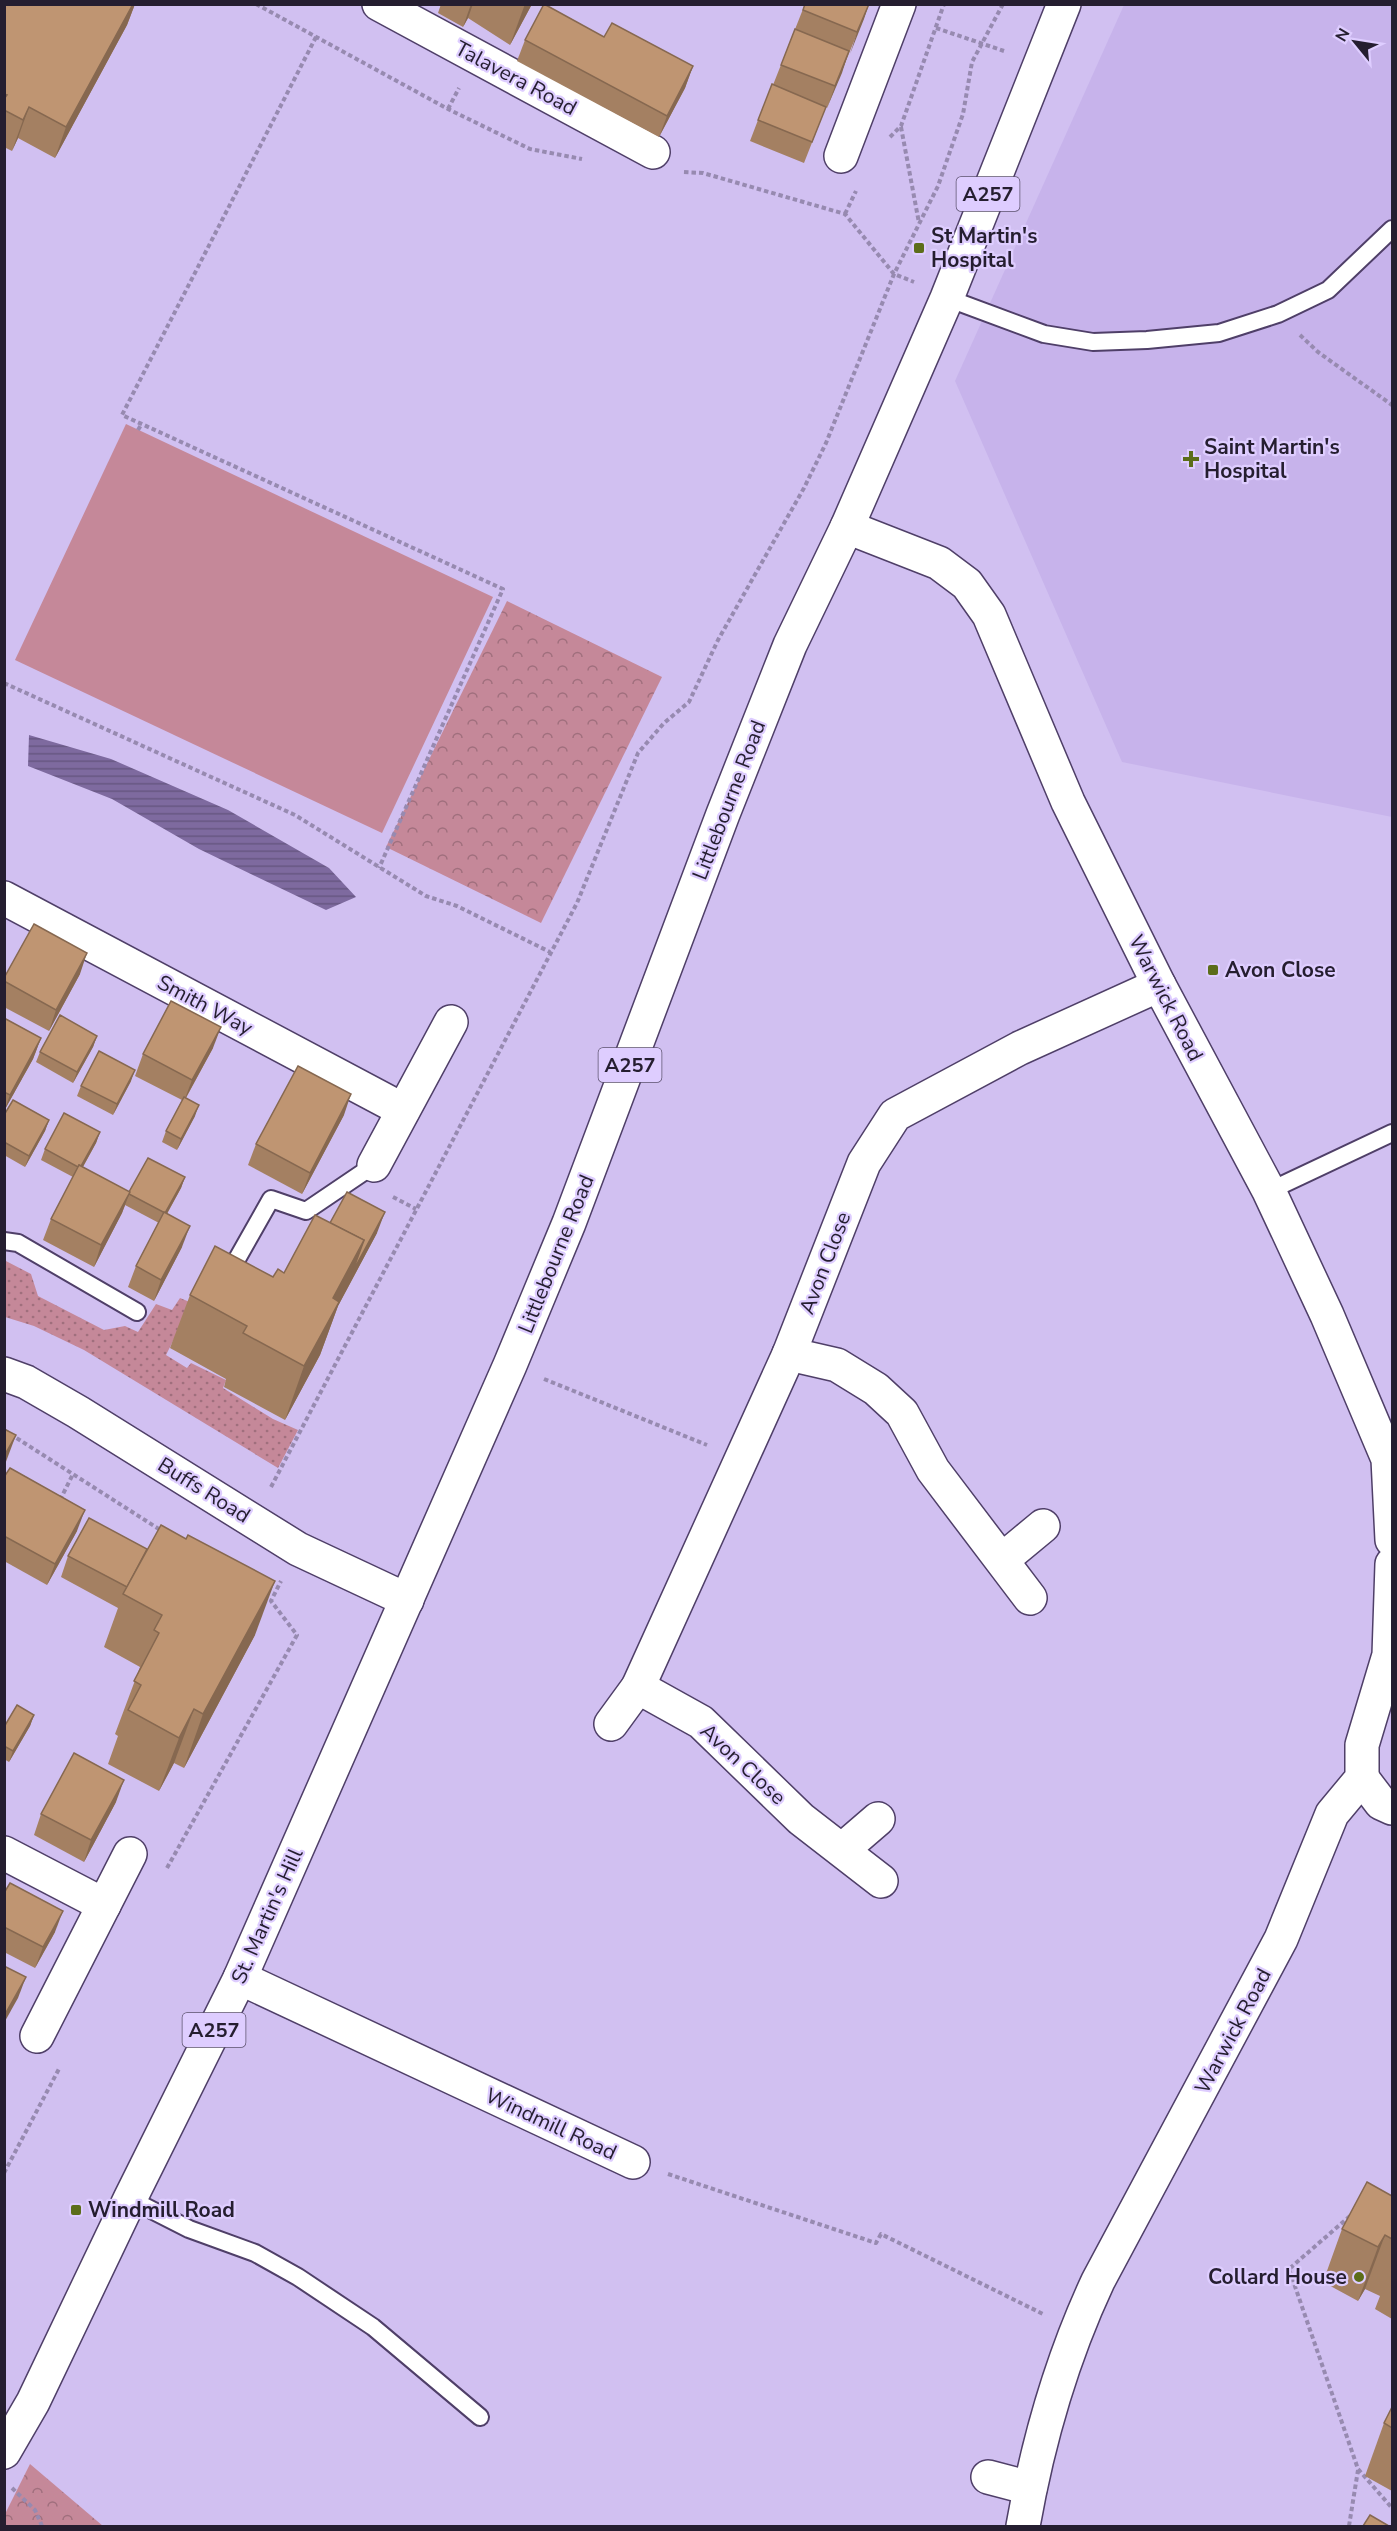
<svg xmlns="http://www.w3.org/2000/svg" width="1397" height="2531" font-family="'Nunito Sans',sans-serif">
  <style>
    .built { fill: #c7b3eb }
    .grass { fill: url(#grass-dots) }
    .park { fill: url(#park-crowns) }
    .garden { fill: #c58899 }
    .water { fill: url(#water-rules) }
    .lines { fill: none; stroke-linecap: round; stroke-linejoin: round }
    .service-casing { stroke: #4f3f68; stroke-width: 20 }
    .minor-casing { stroke: #4f3f68; stroke-width: 36 }
    .primary-casing { stroke: #4f3f68; stroke-width: 36 }
    .path { stroke: #978ab0; stroke-width: 4; stroke-dasharray: 4.5 3; stroke-linecap: butt }
    .service { stroke: #fff; stroke-width: 16 }
    .minor { stroke: #fff; stroke-width: 33 }
    .primary { stroke: #fff; stroke-width: 33 }
    .wall { fill: #a48062 }
    .shaded-wall { fill: #866850 }
    .building { fill: #bf9572; stroke: #866850; stroke-width: 1.5 }
    .poi-dot { fill: #5c6d1a; stroke: #decdff; stroke-width: 2 }
    .labels { text-anchor: middle; dominant-baseline: central; stroke-width: 4.5; stroke-linejoin: round; paint-order: stroke }
    .shield { fill: #decdff; stroke: #5c526e; stroke-width: 1.5 }
    .shield-label { font-size: 20px; font-weight: bold; fill: #251e30 }
    .street-label { font-size: 21px; fill: #251e30; stroke: #decdff }
    .poi-label { font-size: 21px; font-weight: bold; fill: #251e30; stroke: #decdff; text-anchor: start }
  </style>
  <defs>
    <pattern id="grass-dots" width="8" height="8" patternUnits="userSpaceOnUse" patternTransform="scale(1.5)"><rect width="8" height="8" fill="#c58899"/><path d="M2 2h.1M6 6h.1" fill="none" stroke="#a06f7d" stroke-width="1.8" stroke-linecap="round"/></pattern>
    <pattern id="park-crowns" width="20" height="18" patternUnits="userSpaceOnUse" patternTransform="scale(1.5)"><rect width="20" height="18" fill="#c58899"/><path d="M2 6a3 3 0 1 1 6 0M12 15a3 3 0 1 1 6 0" fill="none" stroke="#a06f7d"/></pattern>
    <pattern id="water-rules" width="6" height="5" patternUnits="userSpaceOnUse" patternTransform="scale(1.5)"><rect width="6" height="5" fill="#7e6a9f"/><path d="M0 2.5h6" fill="none" stroke="#675782"/></pattern>
  </defs>
  <rect width="100%" height="100%" fill="#d1c0f1"/>
  <polygon class="built" points="1124,5 1392,5 1392,817 1122,762 955,381"/>
  <polygon class="grass" points="4,1260 31,1274 38,1296 104,1330 125,1326 138,1332 156,1304 172,1310 180,1298 192,1303 166,1355 187,1368 191,1363 226,1380 223,1388 273,1419 298,1430 278,1468 84,1350 34,1326 5,1317"/>
  <g class="park">
    <polygon points="507,601 662,677 541,923 386,847"/>
    <polygon points="30,2464 103,2526 5,2526 5,2514"/>
  </g>
  <polygon class="garden" points="126,424 493,597 382,833 15,660"/>
  <polygon class="water" points="29,735 111,759 228,810 329,868 356,897 326,910 199,849 112,799 28,766"/>
  <g class="lines">
    <g class="service-casing">
      <g id="service">
        <polyline points="947,298 1044,334 1093,342 1147,340 1219,333 1278,314 1328,290 1392,229"/>
        <polyline points="1269,1191 1392,1133"/>
        <polyline points="4,1241 18,1243 137,1312"/>
        <polyline points="228,1275 271,1199 306,1211 374,1165"/>
        <polyline points="130,2199 189,2229 255,2253 298,2277 373,2327 480,2417"/>
      </g>
    </g>
    <g class="minor-casing">
      <g id="minor">
        <polyline points="379,4 653,152"/>
        <polyline points="841,156 899,4"/>
        <polyline points="847,527 939,563 967,584 989,615 1068,802 1159,985 1269,1191 1327,1315 1388,1459 1392,1540"/>
        <polyline points="4,898 403,1110"/>
        <polyline points="374,1165 451,1022"/>
        <polyline points="789,1354 837,1365 876,1389 902,1413 933,1470 1030,1598"/>
        <polyline points="4,1374 26,1382 78,1412 298,1549 407,1600"/>
        <polyline points="1002,1560 1043,1526"/>
        <polyline points="638,1687 701,1722 801,1819 881,1881"/>
        <polyline points="611,1724 638,1687 789,1354 864,1163 895,1115 1020,1048 1159,985"/>
        <polyline points="1362,1778 1381,1803 1392,1808"/>
        <polyline points="842,1850 878,1819"/>
        <polyline points="4,1853 104,1905"/>
        <polyline points="240,1978 633,2162"/>
        <polyline points="37,2036 130,1854"/>
        <polyline points="988,2477 1030,2488"/>
        <path d="M1023 2526C1038 2441 1061 2360 1098 2281L1281 1939 1332 1814 1362 1778V1745L1389 1655 1392 1564"/>
      </g>
    </g>
    <g class="primary-casing">
      <polyline id="primary" points="4,2452 33,2402 130,2199 240,1978 510,1365 569,1223 723,814 790,645 847,527 947,298 1064,4"/>
    </g>
    <g class="path">
      <polyline points="256,4 448,109 530,149 582,159"/>
      <polyline points="936,28 1004,51"/>
      <polyline points="316,37 122,415 503,589 379,868"/>
      <polyline points="448,109 459,88"/>
      <polyline points="901,127 919,223"/>
      <polyline points="890,137 901,126 944,4"/>
      <polyline points="684,172 703,173 845,214 894,274 914,282"/>
      <polyline points="845,214 856,191"/>
      <polyline points="1300,335 1318,352 1392,405"/>
      <polyline points="138,430 141,425"/>
      <polyline points="4,683 295,815 426,896 457,906 550,952"/>
      <polyline points="393,1197 416,1209"/>
      <polyline points="544,1379 707,1445"/>
      <polyline points="4,1430 162,1531"/>
      <polyline points="271,1487 577,903 638,753 664,723 689,702 718,640 804,488 826,443 894,274 938,186 963,114 972,62 1003,4"/>
      <polyline points="60,1500 73,1474"/>
      <polyline points="167,1868 297,1635 271,1601 281,1581"/>
      <polyline points="4,2173 60,2067"/>
      <polyline points="668,2174 876,2243 881,2234 1043,2314"/>
      <polyline points="1350,2216 1289,2269 1358,2469 1392,2508"/>
      <polyline points="12,2488 35,2510 42,2526"/>
      <polyline points="1349,2526 1358,2470"/>
    </g>
    <use href="#service" class="service"/>
    <use href="#minor" class="minor"/>
    <use href="#primary" class="primary"/>
  </g>
  <g class="wall">
    <polygon points="4,4 135,4 127,25 55,158 18,138 12,151 4,147"/>
    <polygon points="441,4 532,4 510,45 468,18 463,27 438,13"/>
    <polygon points="805,4 869,4 827,108 826,107 804,163 750,141 758,120 773,85"/>
    <polygon points="604,37 693,66 685,88 659,137 517,61 525,40"/>
    <polygon points="80,974 49,1031 4,1007 4,978"/>
    <polygon points="4,1018 41,1038 33,1059 4,1111"/>
    <polygon points="97,1036 93,1047 73,1083 36,1062 40,1052"/>
    <polygon points="213,1048 186,1098 195,1116 177,1150 162,1142 166,1131 182,1100 135,1076 143,1054"/>
    <polygon points="131,1081 113,1115 77,1096 81,1086"/>
    <polygon points="4,1115 49,1120 45,1131 25,1167 4,1155"/>
    <polygon points="344,1115 302,1194 248,1165 256,1144"/>
    <polygon points="100,1132 96,1143 83,1167 129,1192 185,1177 181,1188 167,1214 182,1247 154,1301 128,1287 136,1266 159,1223 125,1205 122,1213 94,1267 43,1240 51,1219 73,1177 41,1160 45,1149"/>
    <polygon points="330,1223 377,1233 338,1306 320,1355 285,1420 224,1387 226,1379 170,1348 190,1295 273,1277 284,1273"/>
    <polygon points="4,1477 77,1531 47,1585 4,1561"/>
    <polygon points="68,1556 255,1635 184,1768 174,1763 159,1791 108,1764 118,1736 115,1734 140,1667 104,1647 118,1608 61,1577"/>
    <polygon points="34,1715 30,1726 9,1762 4,1759 4,1727"/>
    <polygon points="116,1802 84,1862 34,1835 41,1814"/>
    <polygon points="4,1893 55,1932 35,1968 4,1952"/>
    <polygon points="1392,2196 1392,2319 1375,2309 1380,2296 1365,2289 1358,2301 1323,2282 1342,2229"/>
    <polygon points="1392,2407 1392,2491 1365,2476 1384,2423"/>
  </g>
  <g class="shaded-wall">
    <polygon points="133,4 135,4 127,25 55,158 66,127"/>
    <polygon points="471,4 473,4 468,18 463,27"/>
    <polygon points="525,4 532,4 510,45"/>
    <polygon points="869,4 864,19 850,54 857,32"/>
    <polygon points="849,51 842,73 827,108 835,86"/>
    <polygon points="693,66 685,88 659,137 667,116"/>
    <polygon points="29,107 18,138 12,151 23,120"/>
    <polygon points="87,953 80,974 49,1031 56,1010"/>
    <polygon points="221,1027 213,1048 184,1101 192,1080"/>
    <polygon points="97,1036 93,1047 73,1083 77,1072"/>
    <polygon points="41,1038 33,1059 4,1111 10,1095"/>
    <polygon points="135,1070 131,1081 113,1115 117,1104"/>
    <polygon points="351,1094 344,1115 302,1194 310,1173"/>
    <polygon points="199,1105 195,1116 177,1150 181,1139"/>
    <polygon points="49,1120 45,1131 25,1167 29,1156"/>
    <polygon points="100,1132 96,1143 76,1179 80,1168"/>
    <polygon points="185,1177 181,1188 161,1224 165,1213"/>
    <polygon points="130,1192 122,1213 94,1267 101,1245"/>
    <polygon points="385,1212 377,1233 338,1306 320,1355 285,1420 304,1366 333,1298 364,1240"/>
    <polygon points="190,1226 182,1247 154,1301 161,1280"/>
    <polygon points="16,1435 4,1467 4,1456"/>
    <polygon points="85,1510 77,1531 47,1585 55,1564"/>
    <polygon points="275,1581 255,1635 184,1768 203,1714"/>
    <polygon points="194,1709 174,1763 159,1791 179,1738"/>
    <polygon points="34,1715 30,1726 9,1762 13,1751"/>
    <polygon points="124,1780 116,1802 84,1862 91,1840"/>
    <polygon points="63,1911 55,1932 35,1968 43,1947"/>
    <polygon points="26,1977 18,1998 4,2023 4,2016"/>
    <polygon points="1385,2235 1365,2289 1358,2301 1378,2247"/>
  </g>
  <g class="building">
    <polygon points="4,4 133,4 66,127 29,107 23,120 4,110 4,99 7,95 4,94"/>
    <polygon points="544,4 604,37 612,23 693,66 667,116 525,40"/>
    <polygon points="805,4 869,4 857,32 803,10"/>
    <polygon points="795,29 849,51 835,86 781,65"/>
    <polygon points="772,84 826,107 812,142 758,120"/>
    <polygon points="34,924 87,953 56,1010 4,981 4,978"/>
    <polygon points="171,1001 221,1027 192,1080 143,1054"/>
    <polygon points="60,1015 97,1036 77,1072 40,1052"/>
    <polygon points="4,1018 41,1038 10,1095 4,1092"/>
    <polygon points="99,1051 135,1070 117,1104 81,1086"/>
    <polygon points="298,1066 351,1094 310,1173 256,1144"/>
    <polygon points="184,1097 199,1105 181,1139 166,1131"/>
    <polygon points="13,1100 49,1120 29,1156 4,1142 4,1115"/>
    <polygon points="64,1113 100,1132 81,1166 79,1165 78,1167 45,1149"/>
    <polygon points="148,1158 185,1177 165,1213 129,1194 129,1192"/>
    <polygon points="79,1165 130,1192 101,1245 51,1219"/>
    <polygon points="347,1192 385,1212 352,1273 364,1240 330,1223"/>
    <polygon points="164,1212 190,1226 161,1280 136,1266"/>
    <polygon points="315,1215 364,1240 333,1298 339,1302 304,1366 243,1333 247,1326 190,1295 215,1246 273,1277 278,1269 284,1273"/>
    <polygon points="4,1429 16,1435 4,1456"/>
    <polygon points="10,1468 85,1510 55,1564 4,1536 4,1477"/>
    <polygon points="89,1518 147,1549 127,1587 68,1556"/>
    <polygon points="161,1525 186,1539 188,1535 275,1581 203,1714 194,1709 179,1738 128,1710 141,1685 134,1681 159,1633 154,1630 162,1615 123,1594"/>
    <polygon points="17,1705 34,1715 13,1751 4,1746 4,1727"/>
    <polygon points="74,1753 124,1780 91,1840 41,1814"/>
    <polygon points="10,1883 63,1911 43,1947 4,1927 4,1893"/>
    <polygon points="4,1966 26,1977 4,2016"/>
    <polygon points="1367,2182 1392,2196 1392,2239 1385,2235 1378,2247 1342,2229"/>
    <polygon points="1392,2407 1392,2428 1384,2423"/>
    <polygon points="1370,2515 1389,2526 1363,2526"/>
  </g>
  <g class="poi-dot">
    <rect x="913" y="242" width="12" height="12" rx="3"/>
    <path d="M1188 450h6v6h6v6h-6v6h-6v-6h-6v-6h6z"/>
    <rect x="1207" y="964" width="12" height="12" rx="3"/>
    <rect x="70" y="2204" width="12" height="12" rx="3"/>
    <circle cx="1359" cy="2277" r="6"/>
  </g>
  <g class="labels">
    <g class="shield">
      <rect x="956.5" y="177" width="63" height="34" rx="4.5"/>
      <rect x="598.5" y="1048" width="63" height="34" rx="4.5"/>
      <rect x="182.5" y="2013" width="63" height="34" rx="4.5"/>
    </g>
    <g class="shield-label">
      <text x="988" y="194">A257</text>
      <text x="630" y="1065">A257</text>
      <text x="214" y="2030">A257</text>
    </g>
    <g class="street-label">
      <text transform="translate(516 78) rotate(28)">Talavera Road</text>
      <text transform="translate(729 800) rotate(-69)">Littlebourne Road</text>
      <text transform="translate(1166 998) rotate(63)">Warwick Road</text>
      <text transform="translate(205 1005) rotate(28)">Smith Way</text>
      <text transform="translate(556 1254) rotate(-68)">Littlebourne Road</text>
      <text transform="translate(825 1263) rotate(-69)">Avon Close</text>
      <text transform="translate(204 1490) rotate(32)">Buffs Road</text>
      <text transform="translate(743 1764) rotate(43)">Avon Close</text>
      <text transform="translate(267 1916) rotate(-66)">St. Martin's Hill</text>
      <text transform="translate(1233 2031) rotate(-62)">Warwick Road</text>
      <text transform="translate(551 2124) rotate(25)">Windmill Road</text>
    </g>
    <g class="poi-label">
      <text x="931" y="236">St Martin's<tspan x="931" dy="24">Hospital</tspan></text>
      <text x="1204" y="447">Saint Martin's<tspan x="1204" dy="24">Hospital</tspan></text>
      <text x="1225" y="970">Avon Close</text>
      <text x="88" y="2210">Windmill Road</text>
      <text x="1347" y="2277" text-anchor="end">Collard House</text>
    </g>
  </g>
  <rect width="1397" height="2531" fill="none" stroke="#251e30" stroke-width="12"/>
  <g transform="translate(1355 42) rotate(300)" stroke="#decdff" stroke-width="4.5" paint-order="stroke">
  <path d="M0-4.5L10 22L0 15L-10 22Z" fill="#251e30"/>
  <text y="-9" font-size="16" font-weight="bold" text-anchor="middle" fill="#251e30">N</text>
  </g>
</svg>
